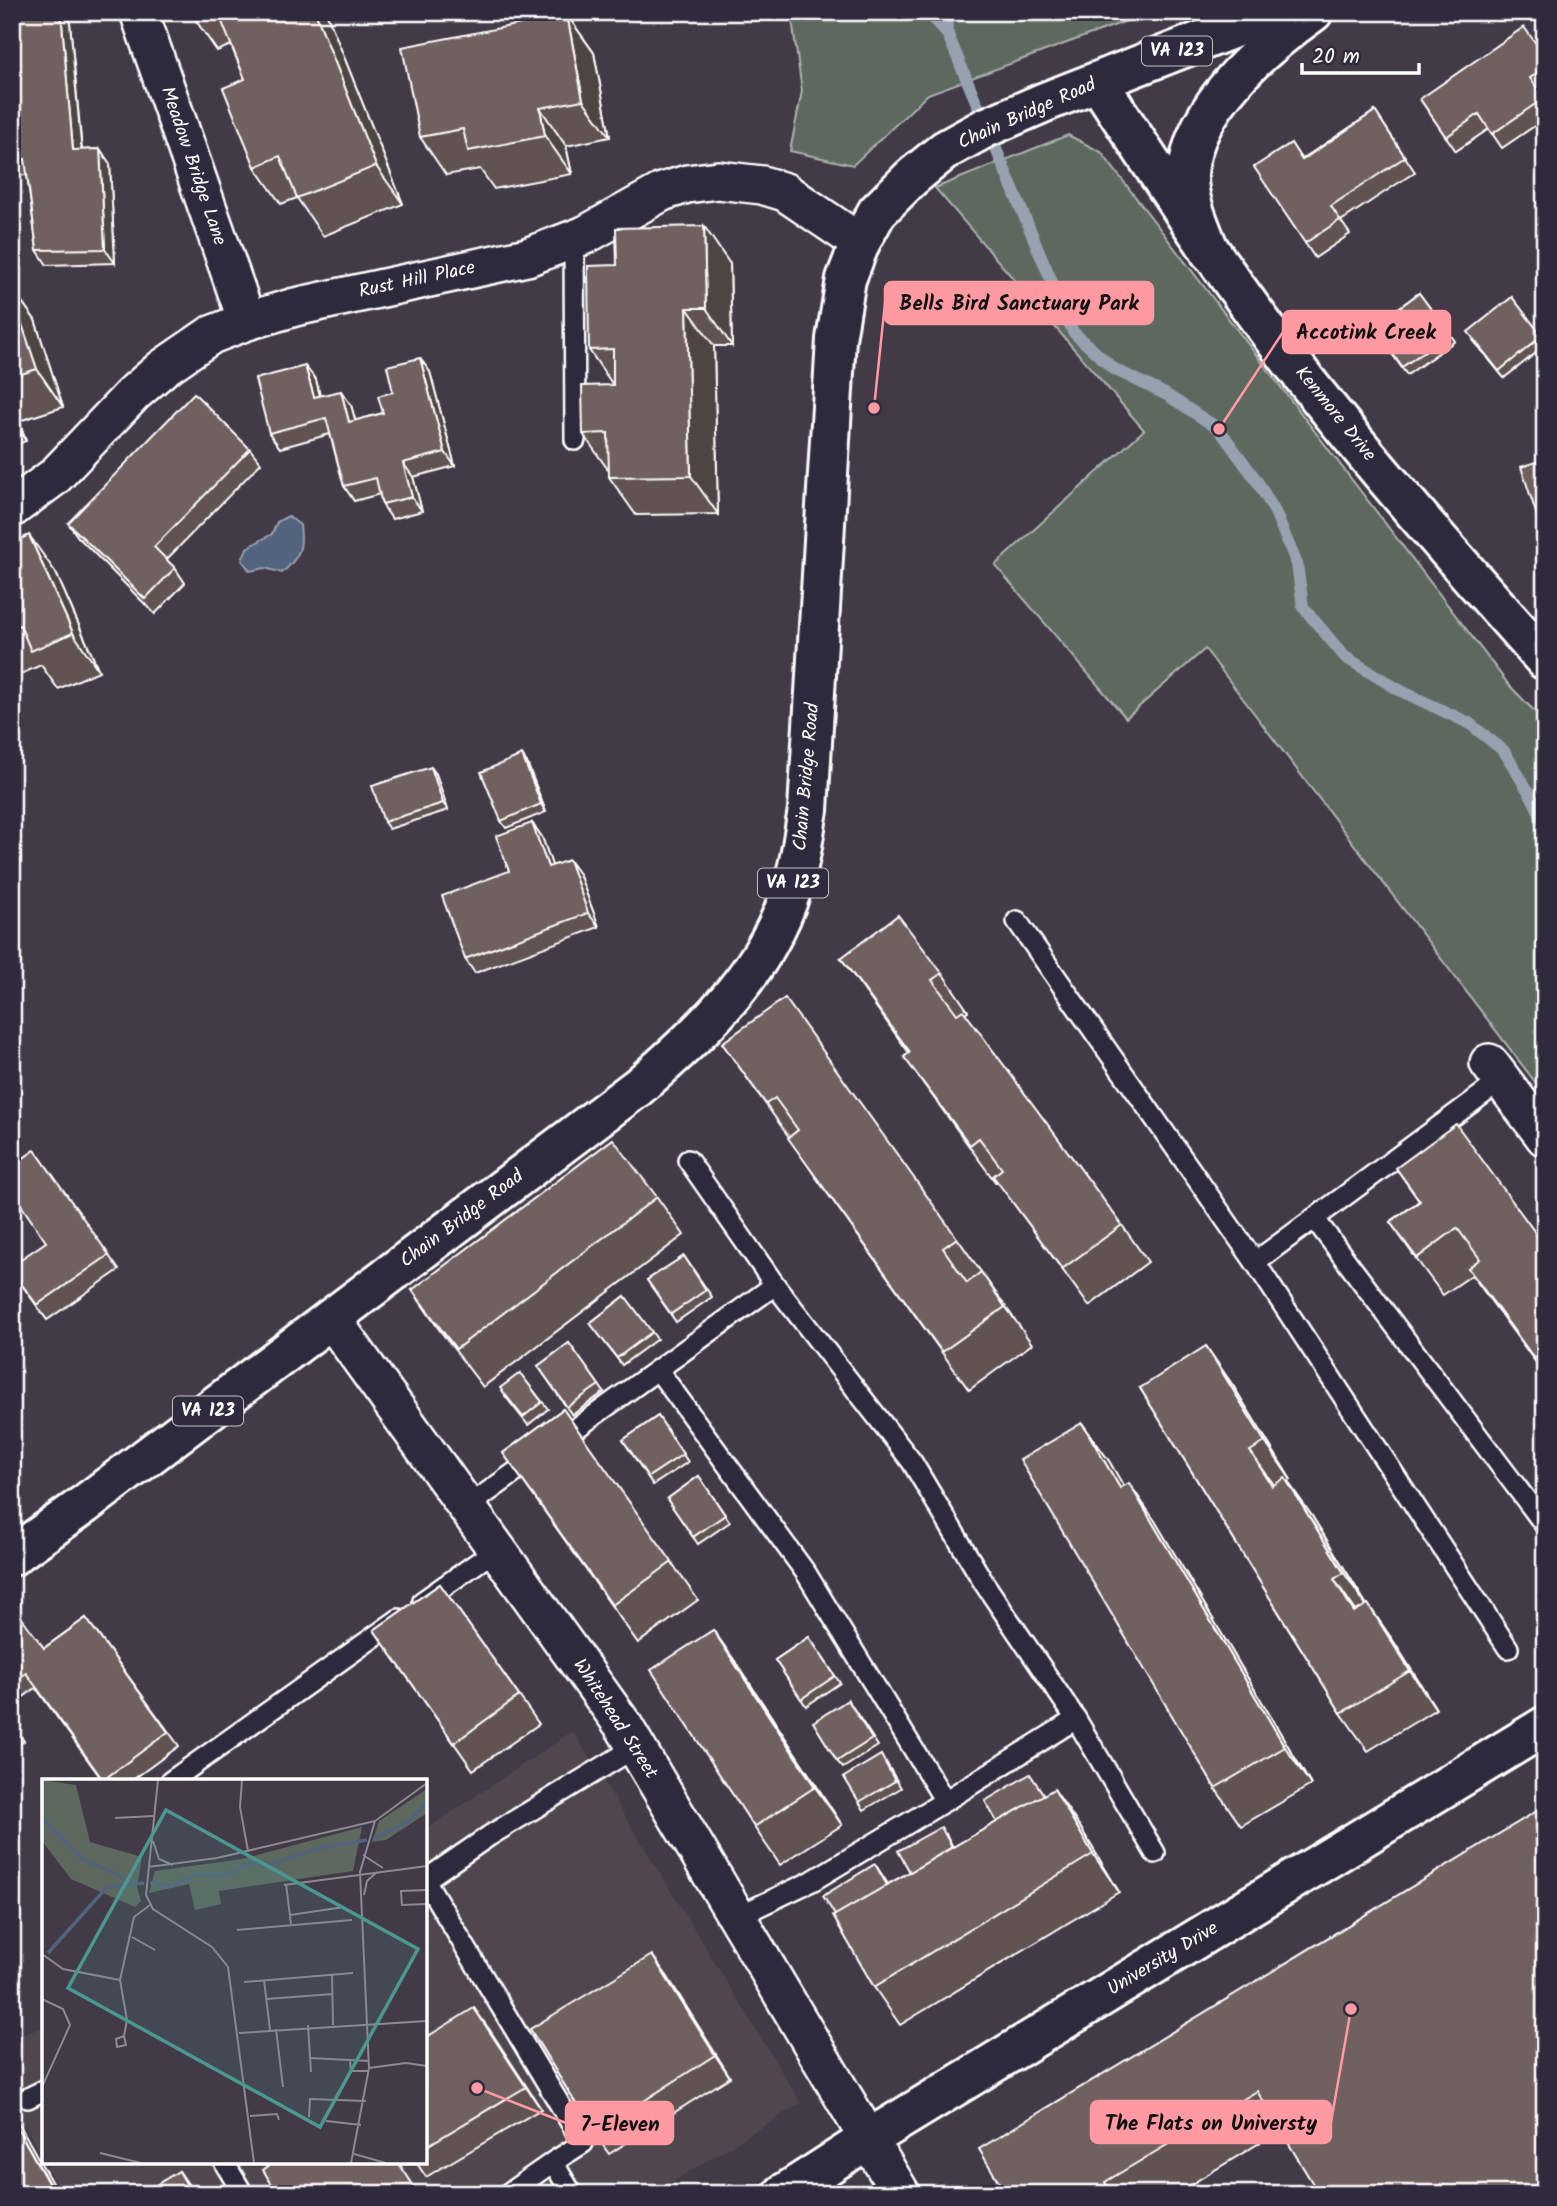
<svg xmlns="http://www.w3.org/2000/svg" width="1557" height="2206" font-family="Kalam,sans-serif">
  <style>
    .built { fill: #50464e }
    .green { fill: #5d695f; stroke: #aeb4af; stroke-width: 2 }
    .water { fill: #52647d; stroke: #97a2b1; stroke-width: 2 }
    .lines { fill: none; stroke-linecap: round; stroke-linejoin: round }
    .stream { stroke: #97a2b1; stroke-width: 12 }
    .service-casing { stroke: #fff; stroke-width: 24 }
    .minor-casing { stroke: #fff; stroke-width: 42 }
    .tertiary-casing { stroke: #fff; stroke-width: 44 }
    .primary-casing { stroke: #fff; stroke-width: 44 }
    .service { stroke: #2f2a3d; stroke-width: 19 }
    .minor { stroke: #2f2a3d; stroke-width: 37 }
    .tertiary { stroke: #2f2a3d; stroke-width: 38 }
    .primary { stroke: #2f2a3d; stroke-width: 38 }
    .wall { fill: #605351; stroke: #fff; stroke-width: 2 }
    .shaded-wall { fill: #4e4442; stroke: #fff; stroke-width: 2 }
    .building { fill: #70615e; stroke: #fff; stroke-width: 2 }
    .labels { text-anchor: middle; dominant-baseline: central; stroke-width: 5; stroke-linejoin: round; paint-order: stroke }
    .shield { fill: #2f2a3d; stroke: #c1bfc5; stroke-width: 2 }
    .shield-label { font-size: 18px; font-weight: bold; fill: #fff }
    .street-label { font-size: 19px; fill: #fff; stroke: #2f2a3d }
    .inset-river { fill: none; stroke: #52647d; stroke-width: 3.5 }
    .inset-road { fill: none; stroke: #8e8991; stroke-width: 2 }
    .view { fill: #4b9892; fill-opacity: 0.15; stroke: #4b9892; stroke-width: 3.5 }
    .inset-edge { fill: none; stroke: #fff; stroke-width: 3.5 }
    .leader { fill: none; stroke: #ff9aa2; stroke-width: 2.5 }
    .callout-dot { fill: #ff9aa2; stroke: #2f2a3d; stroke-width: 2.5 }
    .callout { fill: #ff9aa2; stroke: #ff9aa2; stroke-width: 2.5 }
    .callout-label { font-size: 21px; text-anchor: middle; font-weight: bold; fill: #111 }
  </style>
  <rect width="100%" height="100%" fill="#423a47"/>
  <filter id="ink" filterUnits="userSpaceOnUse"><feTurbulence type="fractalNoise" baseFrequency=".0143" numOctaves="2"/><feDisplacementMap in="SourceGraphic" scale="14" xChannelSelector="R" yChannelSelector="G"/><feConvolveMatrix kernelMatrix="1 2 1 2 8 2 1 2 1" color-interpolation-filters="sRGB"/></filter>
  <g filter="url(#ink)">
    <g class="built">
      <polygon points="573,1731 801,2103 653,2194 61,2194 44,2162 425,2162 425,1830"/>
      <polygon points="44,2027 44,2161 12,2102 12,2038"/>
    </g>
    <g class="green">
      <polygon points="791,12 1151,12 928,94 853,165 790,151 802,91"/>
      <polygon points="1068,135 1101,152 1509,685 1545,722 1545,1095 1205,649 1126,718 995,565 1144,430 935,188"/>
    </g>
    <path class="water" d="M288 516 300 525C303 549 300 556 282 573L265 568 250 571 242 560 247 548 272 534 277 522Z"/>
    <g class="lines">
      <g class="stream">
        <polyline points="927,12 948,35 1073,332 1114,369 1167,395 1219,429 1257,481 1275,512 1297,564 1303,607 1345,657 1401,691 1469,723 1504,751 1533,799 1545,824"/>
        <polyline points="945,12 948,35"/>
      </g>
      <g class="service-casing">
        <g id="service">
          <polyline points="574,239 575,440"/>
          <polyline points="1017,921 1255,1262 1508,1648"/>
          <polyline points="688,1160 775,1285 912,1462 984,1583 1076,1719 1155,1853"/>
          <polyline points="1314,1218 1545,1525"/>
          <polyline points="1255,1262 1502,1080"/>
          <polyline points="658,1370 806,1573 945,1801"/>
          <polyline points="467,1507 775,1285"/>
          <polyline points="423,1601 497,1549"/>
          <polyline points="171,1781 399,1619"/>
          <polyline points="736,1917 812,1881 945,1801 1076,1719"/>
          <polyline points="28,2098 44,2090"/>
          <polyline points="224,2162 243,2194"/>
          <polyline points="507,2194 553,2162"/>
          <polyline points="572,2194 553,2162 583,2143 425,1880 489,1836 636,1747"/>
        </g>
      </g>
      <g class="minor-casing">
        <g id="minor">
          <polyline points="139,12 247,321"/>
          <polyline points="12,508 54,477 134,393 163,368 211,335 247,321 295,307 527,257 585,235 662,192 687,184 718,180 762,185 785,192 860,243"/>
          <polyline points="1489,1063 1545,1137"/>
          <polyline points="331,1318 623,1725 901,2194"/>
        </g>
      </g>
      <g class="tertiary-casing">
        <g id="tertiary">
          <path d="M1098 82C1170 193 1243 304 1327 407 1397 494 1471 577 1545 660"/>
          <polyline points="783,2194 867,2140 1545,1726"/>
        </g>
      </g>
      <g class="primary-casing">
        <g id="primary">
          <path d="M1210 252C1201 229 1187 200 1188 174 1192 108 1262 48 1313 12"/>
          <path d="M12 1556 85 1504 638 1087C707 1027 773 966 796 874 802 853 804 831 808 810L836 339 846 279 860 243 877 212 911 178 945 150 985 128 1045 102 1275 12"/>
        </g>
      </g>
      <use href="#service" class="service"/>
      <use href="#minor" class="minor"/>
      <use href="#tertiary" class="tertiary"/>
      <use href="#primary" class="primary"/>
    </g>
    <g class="wall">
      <polygon points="12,12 69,12 82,150 100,149 110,164 115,263 47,265 37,250 27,175 12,176"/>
      <polygon points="190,12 326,12 403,204 323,236 297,198 281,204 255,167 245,79 231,45 217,51"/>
      <polygon points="567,15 594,53 610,137 566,146 572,174 494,189 480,169 446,175 420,137"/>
      <polygon points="1545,56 1545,89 1540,92 1545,99 1545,119 1502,148 1489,129 1456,151 1420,99"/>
      <polygon points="1375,111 1415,172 1341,221 1350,234 1315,258 1305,243 1302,159"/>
      <polygon points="730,264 732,346 714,346 718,514 636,515 609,477 609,471 583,434 613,385 589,350"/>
      <polygon points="12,288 35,320 63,407 19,421 26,441 12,446"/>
      <polygon points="1419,293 1455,341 1407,375 1373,327"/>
      <polygon points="1512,297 1545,340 1545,346 1504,378 1473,340"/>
      <polygon points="430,372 455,466 413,477 422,511 392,519 382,504 380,494 354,501 344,486 330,434 280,448 269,433 316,380 320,396 351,405 355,421 383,413 393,392"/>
      <polygon points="250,449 261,463 166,560 175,568 185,583 155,614 78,537 68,523"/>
      <polygon points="1545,459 1545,530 1539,522"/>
      <polygon points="12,543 56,573 99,671 58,689 41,665 12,678"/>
      <polygon points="527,763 546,812 506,828 501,821"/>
      <polygon points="436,774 448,810 389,829 384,822"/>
      <polygon points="532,823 542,837 552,866 579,874 599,927 475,973 465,959 509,871"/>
      <polygon points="841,958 942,973 968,1011 965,1013 1122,1225 1148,1262 1089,1306 998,1182 996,1183 931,1094 904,1057 909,1053"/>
      <polygon points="722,1043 957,1238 1032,1344 969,1390 815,1176 789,1137"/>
      <polygon points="35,1150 119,1270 47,1320 12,1271 46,1242"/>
      <polygon points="1396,1168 1545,1246 1545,1375 1472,1275 1443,1295 1417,1260 1390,1222 1419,1201"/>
      <polygon points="657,1197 684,1235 483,1387 438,1328 412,1290"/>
      <polygon points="684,1256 712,1297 676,1322 647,1280"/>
      <polygon points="625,1296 657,1339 622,1365 590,1323"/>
      <polygon points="569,1343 604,1392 572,1415 538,1366"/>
      <polygon points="520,1373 548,1409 528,1425 505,1396"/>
      <polygon points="1232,1384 1291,1480 1288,1482 1312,1516 1367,1605 1394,1642 1436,1709 1368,1751 1341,1713 1140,1388"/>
      <polygon points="563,1409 698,1600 638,1643 503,1453"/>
      <polygon points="658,1416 688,1462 653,1485 623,1440"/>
      <polygon points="1082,1423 1109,1461 1123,1486 1155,1521 1311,1785 1241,1826 1215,1788"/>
      <polygon points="699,1476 730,1522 698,1544 667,1499"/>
      <polygon points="440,1584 539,1724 473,1770 374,1630"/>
      <polygon points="86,1618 179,1746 131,1781 103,1781 36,1688 12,1705 12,1619 44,1648"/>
      <polygon points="713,1630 739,1667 842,1825 780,1865 754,1827"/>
      <polygon points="809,1637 840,1683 806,1706 775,1660"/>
      <polygon points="848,1700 878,1746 843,1768 837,1761"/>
      <polygon points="12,1725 24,1741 12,1749"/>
      <polygon points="886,1762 901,1788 864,1810 859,1802"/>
      <polygon points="1044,1795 1080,1827 1119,1892 900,2025 874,1987 835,1915 875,1864 888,1884 910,1872 946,1834 953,1847"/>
      <polygon points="1545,1806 1281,2130 1175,2194 1006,2194"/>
      <polygon points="667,1976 730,2077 609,2154 594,2133"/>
      <polygon points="489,2029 541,2109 426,2177 416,2162 425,2162 425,2038"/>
    </g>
    <g class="shaded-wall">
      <polygon points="61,12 69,12 83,165 73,150"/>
      <polygon points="315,12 326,12 403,204 376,166"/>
      <polygon points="567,15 594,53 610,137 583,100"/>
      <polygon points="540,108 566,146 572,174 545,136"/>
      <polygon points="100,149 110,164 115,263 105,249"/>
      <polygon points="704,226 730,264 732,346 706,308"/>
      <polygon points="12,288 35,320 63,407 37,369 12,295"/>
      <polygon points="687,308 714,346 718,514 691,476"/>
      <polygon points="420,358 430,372 455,466 445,452"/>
      <polygon points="305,366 316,380 324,412 314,397"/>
      <polygon points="341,391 351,405 360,437 349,422"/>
      <polygon points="12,411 19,421 26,441 12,421"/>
      <polygon points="403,463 413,477 422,511 412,497"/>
      <polygon points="29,535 56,573 99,671 73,633"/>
      <polygon points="522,755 527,763 546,812 541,804"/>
      <polygon points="431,767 436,774 448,810 443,803"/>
      <polygon points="532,823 542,837 558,882 548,867"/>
      <polygon points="569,860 579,874 599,927 588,913"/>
      <polygon points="1206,1346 1232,1384 1291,1480 1265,1442"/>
      <polygon points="1082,1423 1109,1461 1147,1526 1120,1488"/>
      <polygon points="1250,1451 1277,1489 1272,1486"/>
      <polygon points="1285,1478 1312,1516 1370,1611 1344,1573"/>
      <polygon points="1129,1483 1155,1521 1311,1785 1285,1747"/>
      <polygon points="1334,1579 1360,1617 1354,1612"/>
      <polygon points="1368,1604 1394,1642 1436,1709 1410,1671"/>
      <polygon points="713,1630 739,1667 842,1825 815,1787"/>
      <polygon points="1054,1789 1080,1827 1119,1892 1093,1854"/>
      <polygon points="652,1955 667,1976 730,2077 715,2055"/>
      <polygon points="474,2008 489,2029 541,2109 526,2087"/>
      <polygon points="12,2111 58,2194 55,2194 12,2118"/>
      <polygon points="179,2171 195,2194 192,2194"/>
    </g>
    <g class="building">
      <polygon points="12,12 61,12 73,150 100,149 105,249 37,250 25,159 12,160"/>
      <polygon points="218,12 315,12 376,166 297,198 280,156 255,167 223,88 245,79"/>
      <polygon points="567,15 583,100 540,108 545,136 468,151 463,129 420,137 402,47"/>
      <polygon points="1524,27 1545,56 1545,68 1530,78 1544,98 1492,134 1479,114 1446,137 1420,99"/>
      <polygon points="1375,111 1405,157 1331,206 1340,220 1305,243 1254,167 1291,143 1302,160"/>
      <polygon points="704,226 706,308 687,308 691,476 609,477 608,433 583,434 582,386 613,385 613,349 589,350 588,266 617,265 616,228"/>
      <polygon points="1419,293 1449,334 1402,367 1373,327"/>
      <polygon points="12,295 37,369 12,377"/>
      <polygon points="1512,297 1542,336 1499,371 1468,332"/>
      <polygon points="420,358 445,452 403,463 412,497 382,504 376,478 344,486 326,418 269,433 255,379 305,366 314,397 341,391 349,422 383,413 378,396 393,392 387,366"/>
      <polygon points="194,393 250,449 154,547 175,568 145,599 68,523"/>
      <polygon points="1545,459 1545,520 1539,522 1521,467"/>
      <polygon points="29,535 73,633 31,651 20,625 12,628 12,543"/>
      <polygon points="522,755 541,804 501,821 481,772"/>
      <polygon points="431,767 443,803 384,822 372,786"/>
      <polygon points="532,823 548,867 569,860 588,913 465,959 442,896 509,871 496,836"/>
      <polygon points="898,915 942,973 932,980 957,1014 963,1010 1122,1225 1062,1269 993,1176 1002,1169 979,1138 970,1145 904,1057 910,1052 841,958"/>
      <polygon points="785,998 957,1238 943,1248 967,1283 981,1272 1005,1307 942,1352 788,1138 798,1130 775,1098 766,1104 722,1043"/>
      <polygon points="1456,1124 1545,1246 1545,1373 1468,1268 1480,1259 1457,1228 1417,1258 1390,1222 1420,1201 1396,1168"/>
      <polygon points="613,1139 657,1197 456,1349 412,1290"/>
      <polygon points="35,1150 109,1255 37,1305 12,1271 12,1265 46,1242 12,1192 12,1166"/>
      <polygon points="684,1256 706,1290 671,1314 647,1280"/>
      <polygon points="625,1296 652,1332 617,1358 590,1323"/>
      <polygon points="569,1343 599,1385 567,1407 538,1366"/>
      <polygon points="1206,1346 1265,1442 1250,1451 1272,1486 1285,1478 1344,1573 1334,1579 1354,1612 1368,1604 1410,1671 1341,1713 1140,1388"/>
      <polygon points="520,1373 542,1402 523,1417 500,1388"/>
      <polygon points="563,1409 672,1562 612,1605 503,1453"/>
      <polygon points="658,1416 683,1454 648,1477 623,1440"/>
      <polygon points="1082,1423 1120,1488 1129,1483 1285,1747 1215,1788 1020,1460"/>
      <polygon points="699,1476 725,1515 693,1537 667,1499"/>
      <polygon points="440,1584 519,1696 454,1743 374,1630"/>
      <polygon points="19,1614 44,1648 86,1618 168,1732 103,1780 26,1673 12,1684 12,1619"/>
      <polygon points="713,1630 815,1787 754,1827 651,1670"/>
      <polygon points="809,1637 835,1676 801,1699 775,1660"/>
      <polygon points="848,1700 872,1739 837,1761 813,1722"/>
      <polygon points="881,1755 895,1781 859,1802 844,1777"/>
      <polygon points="1030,1774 1044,1795 997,1822 985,1801"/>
      <polygon points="1054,1789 1093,1854 874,1987 833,1916"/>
      <polygon points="1545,1806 1545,2194 1319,2194 1257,2091 1105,2182 1112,2194 1006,2194 979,2149"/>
      <polygon points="941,1827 952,1847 910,1872 898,1851"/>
      <polygon points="875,1864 887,1885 835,1915 823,1896"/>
      <polygon points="652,1955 715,2055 594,2133 530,2029"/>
      <polygon points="474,2008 526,2087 425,2147 425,2038"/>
      <polygon points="12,2118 53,2192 49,2194 12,2194"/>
      <polygon points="274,2162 398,2162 419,2194 278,2194 263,2170"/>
      <polygon points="179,2171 192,2194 141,2194"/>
    </g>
  </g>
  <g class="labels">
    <g class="shield">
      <rect x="1142" y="36.5" width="70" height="29" rx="5"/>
      <rect x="758" y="868.5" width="70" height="29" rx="5"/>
      <rect x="173" y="1396.5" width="70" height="29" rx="5"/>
    </g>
    <g class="shield-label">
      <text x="1177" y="51">VA 123</text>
      <text x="793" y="883">VA 123</text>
      <text x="208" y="1411">VA 123</text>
    </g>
    <g class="street-label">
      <text transform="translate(1027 114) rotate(-24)">Chain Bridge Road</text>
      <text transform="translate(193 166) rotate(71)">Meadow Bridge Lane</text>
      <text transform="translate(417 280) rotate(-12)">Rust Hill Place</text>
      <text transform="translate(1335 414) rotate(51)">Kenmore Drive</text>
      <text transform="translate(807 777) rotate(-85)">Chain Bridge Road</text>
      <text transform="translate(462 1219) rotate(-37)">Chain Bridge Road</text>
      <text transform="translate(615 1719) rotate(57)">Whitehead Street</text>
      <text transform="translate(1163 1959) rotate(-31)">University Drive</text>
    </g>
  </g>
  <g transform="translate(42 1779)">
    <rect width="385" height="385" fill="#423a47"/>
    <path d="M0 1 34 6 48 63 100 78 95 108 99 122 93 128 29 100 0 62ZM385 10V34L344 61 330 63 337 42ZM320 48 311 92 177 112 179 125 153 131 147 105 107 114 113 92 200 80Z" fill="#5d695f"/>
    <path class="inset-river" d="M0 39 39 79 89 102M331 60 367 42 385 24M108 104 132 107 152 96H186L207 84 230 85 273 70 325 61M6 174 65 108 102 104"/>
    <path class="inset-road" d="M116 1 104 116 111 130 170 168 186 188 212 384M200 1 198 28 206 72M73 39 111 37M111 62 117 80 131 86M321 76 341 89M106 88 175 79 333 42M244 105 249 145M242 106 385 87M385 111 359 112 360 126 385 125M322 116 325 102 335 93M248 136 302 128M195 151 310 141M90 158 113 171M0 175 21 190 78 201M290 195 291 246M222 201 228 251M202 203 311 194M0 220 21 230 28 246 0 308M224 220 291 215M266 246 269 293M234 250 241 308M197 254 385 242M82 257 84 266 75 268 74 260 82 257 85 241 78 201 92 138 108 126M267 279 327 282M308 282 309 292H327M327 289 364 284 385 287M208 337 235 335 237 341M267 338 268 320 324 322M284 342 319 346M58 374 99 384M312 375 344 384M309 384 327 289 318 93 333 42 385 4"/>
    <path class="view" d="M124 31 376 170 278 348 26 209Z"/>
    <rect width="385" height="385" class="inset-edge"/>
  </g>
  <path class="leader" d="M874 408L885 303M1219 429L1283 332M1351 2009L1331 2122M477 2088L566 2123"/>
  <g class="callout-dot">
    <circle cx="874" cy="408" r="7"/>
    <circle cx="1219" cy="429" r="7"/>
    <circle cx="1351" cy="2009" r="7"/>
    <circle cx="477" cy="2088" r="7"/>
  </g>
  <g class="callout">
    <rect x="885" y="282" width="268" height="42" rx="7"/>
    <rect x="1283" y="311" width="167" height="42" rx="7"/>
    <rect x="1091" y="2101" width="240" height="42" rx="7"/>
    <rect x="566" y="2102" width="107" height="42" rx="7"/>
  </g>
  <g class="callout-label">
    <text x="1019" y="310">Bells Bird Sanctuary Park</text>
    <text x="1366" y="339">Accotink Creek</text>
    <text x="1211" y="2130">The Flats on Universty</text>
    <text x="620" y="2131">7-Eleven</text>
  </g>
  <rect width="1557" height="2206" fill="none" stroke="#2f2a3d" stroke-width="42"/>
  <rect x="21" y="21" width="1515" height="2164" fill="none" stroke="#fff" stroke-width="2.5" filter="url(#ink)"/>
  <path d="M1302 63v10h117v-10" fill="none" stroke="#ffffff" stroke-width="3.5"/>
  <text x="1312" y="63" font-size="21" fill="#ffffff" stroke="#2f2a3d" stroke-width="5" paint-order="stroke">20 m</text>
</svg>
